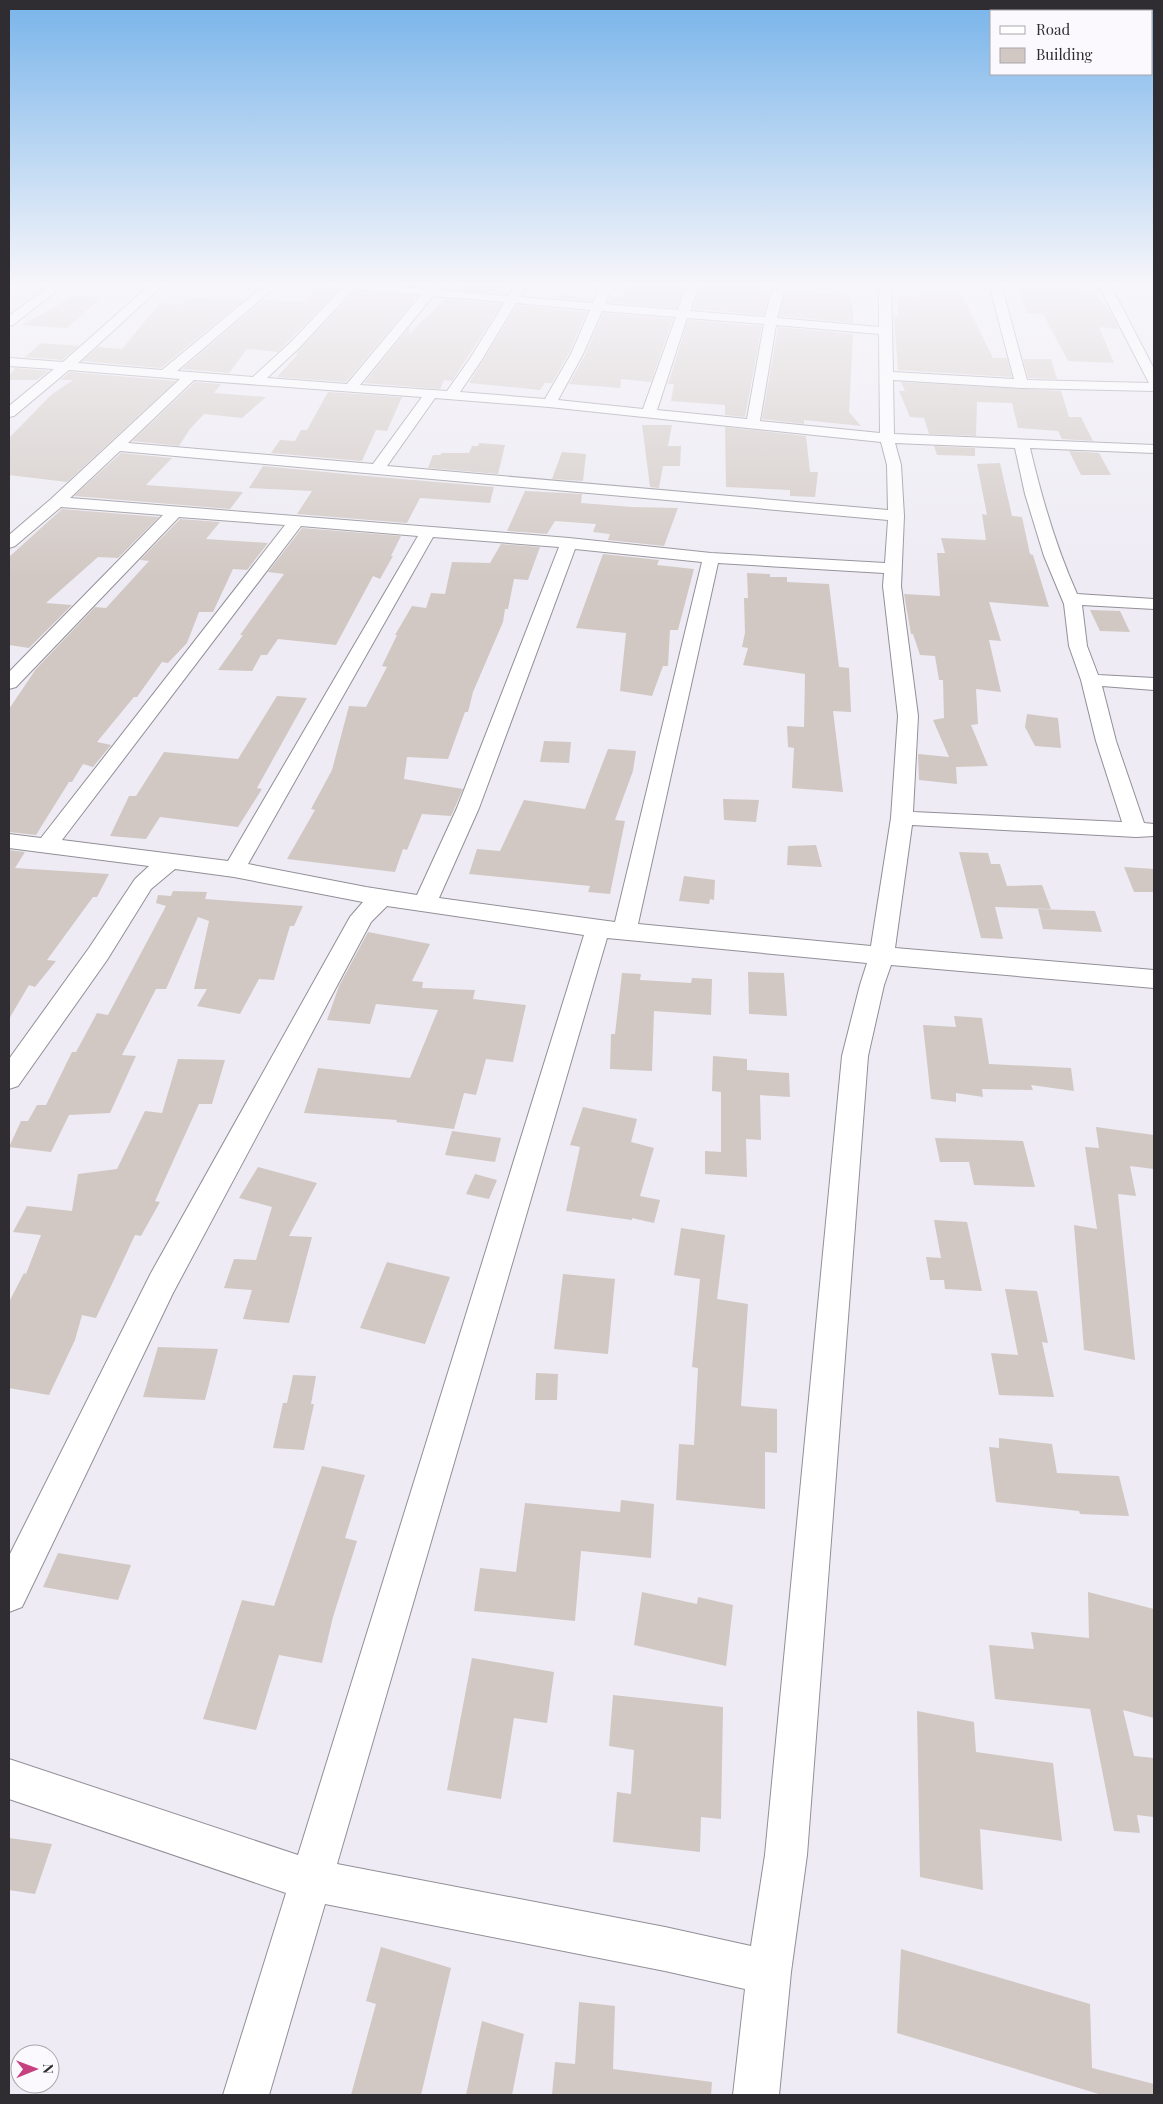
<svg xmlns="http://www.w3.org/2000/svg" width="1163" height="2104" font-family="'Playfair Display',serif">
  <style>
    .building { fill: #d1c8c3 }
    .lines { fill: none; stroke-linecap: round; stroke-linejoin: round }
    .minor-casing { stroke: #928f97; stroke-width: 2 }
    .minor { fill: #fff; fill-rule: evenodd }
  </style>
  <rect width="100%" height="100%" fill="#eeebf4"/>
  <g class="building">
    <polygon points="458,284 508,284 501,293 455,290"/>
    <polygon points="628,284 685,284 677,308 608,302 609,298 620,298"/>
    <polygon points="701,284 767,284 763,293 770,293 764,315 693,309"/>
    <polygon points="1020,288 1091,290 1110,311 1119,329 1099,327 1114,363 1068,361 1043,314 1026,313"/>
    <polygon points="314,289 338,290 278,352 247,349 229,373 182,369 263,300 305,302"/>
    <polygon points="355,291 414,296 414,301 346,382 277,377 298,354 296,353"/>
    <polygon points="920,291 962,295 993,358 1007,358 1012,377 898,370 894,316 898,316 898,295 920,297"/>
    <polygon points="785,293 849,295 853,308 853,323 779,316"/>
    <polygon points="558,294 587,298 593,298 592,301 555,298"/>
    <polygon points="74,296 102,297 67,328 22,325"/>
    <polygon points="189,298 245,299 161,368 82,361 98,347 122,349 160,303 180,305"/>
    <polygon points="445,299 502,304 452,381 444,380 440,389 364,383 410,327 409,334"/>
    <polygon points="517,305 587,312 569,353 552,383 545,383 540,390 469,383"/>
    <polygon points="603,313 673,319 651,382 621,379 620,388 569,384 585,355"/>
    <polygon points="688,320 762,326 745,417 725,415 725,405 671,401 674,384 668,384"/>
    <polygon points="778,327 853,334 849,412 861,426 804,420 804,424 762,419"/>
    <polygon points="41,343 79,346 62,360 25,357"/>
    <polygon points="1023,359 1051,359 1057,379 1028,378"/>
    <polygon points="15,368 49,371 37,380 9,380 9,376"/>
    <polygon points="70,372 176,381 67,482 9,475 9,438 51,395 73,380 60,380"/>
    <polygon points="195,382 221,384 214,393 266,397 242,418 204,414 190,429 179,446 132,441"/>
    <polygon points="901,382 1061,391 1069,417 1081,417 1093,441 1062,439 1058,431 1018,428 1012,403 977,402 976,436 929,434 924,418 910,417 899,391 905,391"/>
    <polygon points="328,392 402,397 387,431 376,430 362,461 271,453 280,440 295,441 301,430 307,430"/>
    <polygon points="642,425 672,425 668,446 681,446 680,466 663,466 659,488 650,487"/>
    <polygon points="725,427 806,436 810,472 818,472 815,497 790,496 790,490 726,487"/>
    <polygon points="479,443 505,445 498,474 428,468 433,455 440,455 442,453 469,453 472,446 478,446"/>
    <polygon points="934,446 975,448 975,456 937,455"/>
    <polygon points="1069,451 1099,453 1111,475 1081,475"/>
    <polygon points="562,452 586,454 583,481 552,479"/>
    <polygon points="121,453 172,458 146,485 243,492 230,509 74,496"/>
    <polygon points="1000,463 1012,516 1022,517 1030,554 1033,555 1049,607 989,602 1001,641 989,640 1001,692 976,689 978,724 971,725 988,766 956,767 957,784 919,780 918,754 949,757 933,720 944,718 943,680 939,680 935,656 920,655 913,634 911,634 904,594 940,596 937,553 945,553 941,538 986,540 982,514 987,515 977,464"/>
    <polygon points="263,466 356,475 494,487 490,503 420,498 407,523 297,514 312,491 249,488"/>
    <polygon points="525,491 582,494 581,503 633,507 678,508 664,546 608,540 610,534 593,532 596,524 555,521 547,534 507,531"/>
    <polygon points="62,509 159,517 118,558 98,557 46,603 72,605 29,648 9,645 9,557"/>
    <polygon points="180,519 220,522 206,539 268,543 247,570 233,569 213,612 199,612 187,643 168,663 162,662 137,697 134,697 97,742 111,745 93,767 83,764 72,782 69,782 36,835 9,832 9,709 36,669 95,607 106,608 149,561 140,560"/>
    <polygon points="302,528 401,536 391,556 393,556 380,579 373,576 336,645 278,639 267,655 261,655 252,671 218,670 243,635 240,635 284,574 268,572"/>
    <polygon points="501,544 540,547 528,580 514,579 508,609 505,609 503,622 473,692 468,712 465,712 448,759 407,757 404,779 463,789 451,816 422,814 407,850 403,849 395,872 287,859 315,810 311,809 332,770 349,706 366,707 387,667 382,666 397,635 395,635 412,606 426,608 431,593 445,594 452,562 490,563"/>
    <polygon points="603,554 659,560 657,565 694,569 678,630 670,630 668,666 663,666 652,696 620,691 626,633 576,628"/>
    <polygon points="747,573 770,574 770,577 787,577 787,582 829,584 839,667 849,668 851,712 833,711 843,792 792,788 794,748 788,747 787,726 804,727 805,674 743,665 748,648 742,647 745,633 744,598 748,598"/>
    <polygon points="1090,610 1120,611 1130,632 1100,631"/>
    <polygon points="277,696 307,698 257,788 262,789 238,827 160,817 146,839 110,836 129,796 136,796 164,752 238,759"/>
    <polygon points="1027,714 1058,718 1061,748 1035,746 1025,727"/>
    <polygon points="544,741 571,742 569,763 540,762"/>
    <polygon points="608,749 636,751 633,771 615,820 625,821 610,894 588,892 590,886 469,874 477,849 500,851 524,800 585,809"/>
    <polygon points="723,799 759,800 756,822 724,820"/>
    <polygon points="816,845 822,867 787,865 788,846"/>
    <polygon points="9,850 25,852 15,868 109,874 97,897 93,897 47,960 56,961 35,987 29,985 9,1019"/>
    <polygon points="959,852 988,853 991,864 1000,864 1007,886 1042,885 1051,909 995,907 1003,939 981,938"/>
    <polygon points="1124,867 1154,869 1154,892 1134,892"/>
    <polygon points="684,876 715,880 714,900 710,899 709,904 679,901"/>
    <polygon points="173,891 207,892 205,899 303,906 294,926 290,926 274,980 259,979 240,1014 197,1006 207,989 194,989 209,921 198,917 166,989 156,989 122,1055 136,1056 110,1113 69,1115 51,1152 9,1147 21,1121 28,1121 37,1105 46,1105 72,1052 76,1052 97,1013 108,1015 166,906 156,903 158,895 171,896"/>
    <polygon points="1038,909 1095,911 1102,932 1043,929"/>
    <polygon points="368,932 430,944 412,981 423,982 422,988 475,990 473,999 526,1005 513,1062 486,1059 476,1095 464,1093 454,1129 396,1122 397,1120 304,1113 318,1068 410,1078 438,1010 376,1004 370,1024 327,1020 339,986"/>
    <polygon points="748,972 784,973 787,1016 749,1014"/>
    <polygon points="622,973 641,974 640,980 691,983 692,978 712,979 711,1015 654,1011 652,1071 610,1069 611,1034 615,1034"/>
    <polygon points="954,1016 982,1018 989,1064 1071,1068 1074,1091 1031,1085 1033,1090 982,1089 983,1097 956,1093 956,1102 931,1099 923,1025 956,1027"/>
    <polygon points="713,1056 747,1059 747,1070 789,1073 790,1097 760,1095 761,1140 746,1139 747,1177 705,1174 705,1151 721,1152 721,1092 712,1091"/>
    <polygon points="178,1059 225,1060 212,1104 199,1104 155,1201 160,1202 141,1236 135,1235 96,1318 82,1315 75,1340 49,1395 9,1388 9,1302 24,1273 26,1274 41,1235 13,1232 27,1206 72,1211 78,1174 117,1169 145,1111 162,1113"/>
    <polygon points="583,1107 637,1119 631,1142 654,1148 640,1196 660,1200 654,1223 632,1218 632,1220 566,1211 580,1147 570,1145"/>
    <polygon points="1096,1127 1154,1135 1154,1169 1130,1166 1136,1196 1118,1194 1135,1360 1084,1350 1074,1225 1097,1229 1085,1147 1099,1148"/>
    <polygon points="452,1131 501,1138 495,1162 445,1155"/>
    <polygon points="935,1138 1023,1141 1035,1187 974,1185 969,1162 940,1162"/>
    <polygon points="258,1167 317,1183 289,1236 312,1237 289,1323 243,1319 252,1290 224,1288 234,1259 256,1260 272,1207 239,1198"/>
    <polygon points="475,1174 497,1180 489,1199 466,1194"/>
    <polygon points="934,1220 967,1222 982,1291 945,1289 944,1280 930,1280 926,1257 941,1258"/>
    <polygon points="681,1228 725,1235 717,1299 748,1304 741,1406 777,1409 777,1453 765,1452 765,1509 676,1500 679,1444 694,1445 698,1368 692,1367 700,1279 674,1275"/>
    <polygon points="387,1262 450,1277 425,1344 360,1328"/>
    <polygon points="563,1274 615,1279 608,1354 554,1349"/>
    <polygon points="1005,1289 1037,1291 1048,1343 1042,1342 1054,1397 999,1395 991,1353 1018,1355"/>
    <polygon points="158,1347 218,1349 205,1400 143,1397"/>
    <polygon points="536,1373 558,1374 557,1400 535,1400"/>
    <polygon points="293,1375 316,1376 311,1404 314,1404 304,1450 273,1448 283,1403 287,1403"/>
    <polygon points="999,1438 1052,1444 1057,1473 1119,1476 1129,1516 1080,1514 1079,1511 996,1502 989,1447 999,1448"/>
    <polygon points="322,1466 365,1475 345,1538 357,1541 333,1617 322,1663 279,1655 256,1730 203,1719 242,1600 274,1606"/>
    <polygon points="621,1500 654,1504 651,1558 581,1551 575,1621 474,1611 480,1568 516,1572 525,1503 620,1512"/>
    <polygon points="58,1553 131,1565 118,1600 43,1587"/>
    <polygon points="642,1592 697,1604 698,1597 733,1605 726,1666 634,1645"/>
    <polygon points="1088,1592 1154,1609 1154,1718 1123,1710 1134,1756 1154,1758 1154,1817 1137,1815 1140,1833 1114,1831 1090,1709 995,1699 989,1645 1034,1649 1031,1632 1089,1638"/>
    <polygon points="472,1658 554,1672 547,1723 514,1718 501,1799 447,1790"/>
    <polygon points="613,1695 723,1707 721,1819 701,1817 700,1852 613,1842 617,1792 631,1794 634,1750 609,1746"/>
    <polygon points="917,1711 974,1722 976,1752 1053,1763 1062,1841 980,1829 983,1890 920,1877"/>
    <polygon points="9,1838 52,1844 35,1894 9,1890"/>
    <polygon points="381,1947 451,1968 421,2095 351,2095 376,2004 366,2001"/>
    <polygon points="901,1949 1090,2004 1092,2068 1154,2084 1154,2095 1102,2095 897,2033"/>
    <polygon points="579,2002 615,2006 613,2069 712,2082 711,2095 552,2095 555,2062 575,2064"/>
    <polygon points="482,2021 524,2034 512,2095 466,2095"/>
  </g>
  <g class="lines">
    <g class="minor-casing">
      <g id="minor">
        <polygon points="52,284 65,284 13,325 9,326 9,316"/>
        <path d="M151 284H164L78 363 162 370 266 284H279L177 371 253 377 291 342 342 288 330 287 324 284H371L427 289 431 284H443L438 290 509 296 516 284H526L520 297 593 303 601 284H613L605 304 678 310 687 284H699L690 311 765 317 774 284H786L777 318 879 327V284H891L893 372 1014 379 989 284H1001L1027 380 1149 383 1098 284H1110L1154 369V391L1022 388 893 380 894 434 1154 445V453L1030 448C1042 499 1056 547 1077 594L1154 599V609L1082 605 1087 646 1098 675 1154 678V690L1102 686 1116 741 1144 823 1154 824V836L1136 837 912 825 895 948 1154 970V988L891 965 884 985 868 1056 807 1855 791 1972 779 2095H733L745 1989 665 1971 325 1904 269 2095H223L286 1893 9 1799V1759L298 1855 584 935 387 906 371 922 173 1293 22 1607 9 1612V1556L151 1273 350 917 363 902 234 877 175 869 151 889 107 960 18 1086 9 1089V1059L89 948 135 879 149 866 9 848V834L41 838 285 525 179 517 16 687 9 689V672L163 515 61 507 15 546 9 548V535L51 499 180 379 69 370 14 416 9 417V406L54 369 9 366V358L63 362ZM354 289 421 295 347 384 267 378 299 348ZM433 296 505 302 469 360 447 391 360 385ZM516 303 590 310 571 354 545 399 460 392 481 361ZM602 311 676 317 643 409 558 400 583 354ZM687 318 764 324 747 419 657 410ZM776 325 879 334 880 433 760 421ZM194 380 422 397 373 464 128 443ZM435 398 549 407 881 442 887 465 888 510 387 466ZM895 443 1015 448 1025 494 1044 556 1064 604 1069 646 1081 680 1096 741 1122 822 913 812 918 716 901 586 904 516 901 465ZM120 451 888 520 885 563 711 553 569 538 70 498ZM301 526 418 536 228 861 62 840ZM433 537 559 547 457 808 417 895 366 887 248 864ZM575 549 702 562 615 922 439 898 479 808ZM718 563 884 573 883 586 898 716 891 818 871 946 638 924ZM607 938 867 963 860 985 842 1056 765 1855 751 1946 665 1927 337 1864Z"/>
      </g>
    </g>
    <use href="#minor" class="minor"/>
  </g>
  <linearGradient id="sky" x2="0" y2="1"><stop stop-color="#78b4ea"/><stop offset="0.49" stop-color="#f7f6fa"/><stop offset="1" stop-color="#f7f6fa" stop-opacity="0"/></linearGradient>
  <rect width="1163" height="579" fill="url(#sky)"/>
  <rect width="1163" height="2104" fill="none" stroke="#2f2d31" stroke-width="20"/>
  <rect x="990" y="10" width="162" height="65" fill="#fbf9fe" stroke="#a9a7ac"/>
  <rect x="1000" y="26" width="25" height="8" fill="#ffffff" stroke="#a9a7ac"/>
  <text x="1036" y="35" font-size="15" fill="#2f2d31">Road</text>
  <rect x="1000" y="48" width="25" height="15" fill="#d1c8c3" stroke="#a9a7ac"/>
  <text x="1036" y="60" font-size="15" fill="#2f2d31">Building</text>
  <g transform="translate(35 2069) rotate(89)"><circle r="24" fill="#fbf9fe" stroke="#a9a7ac"/>
  <path d="M0-4L9 19L0 12L-9 19Z" fill="#c64080"/>
  <text y="-8" font-size="14" font-weight="bold" text-anchor="middle" fill="#2f2d31">N</text>
  </g>
</svg>
